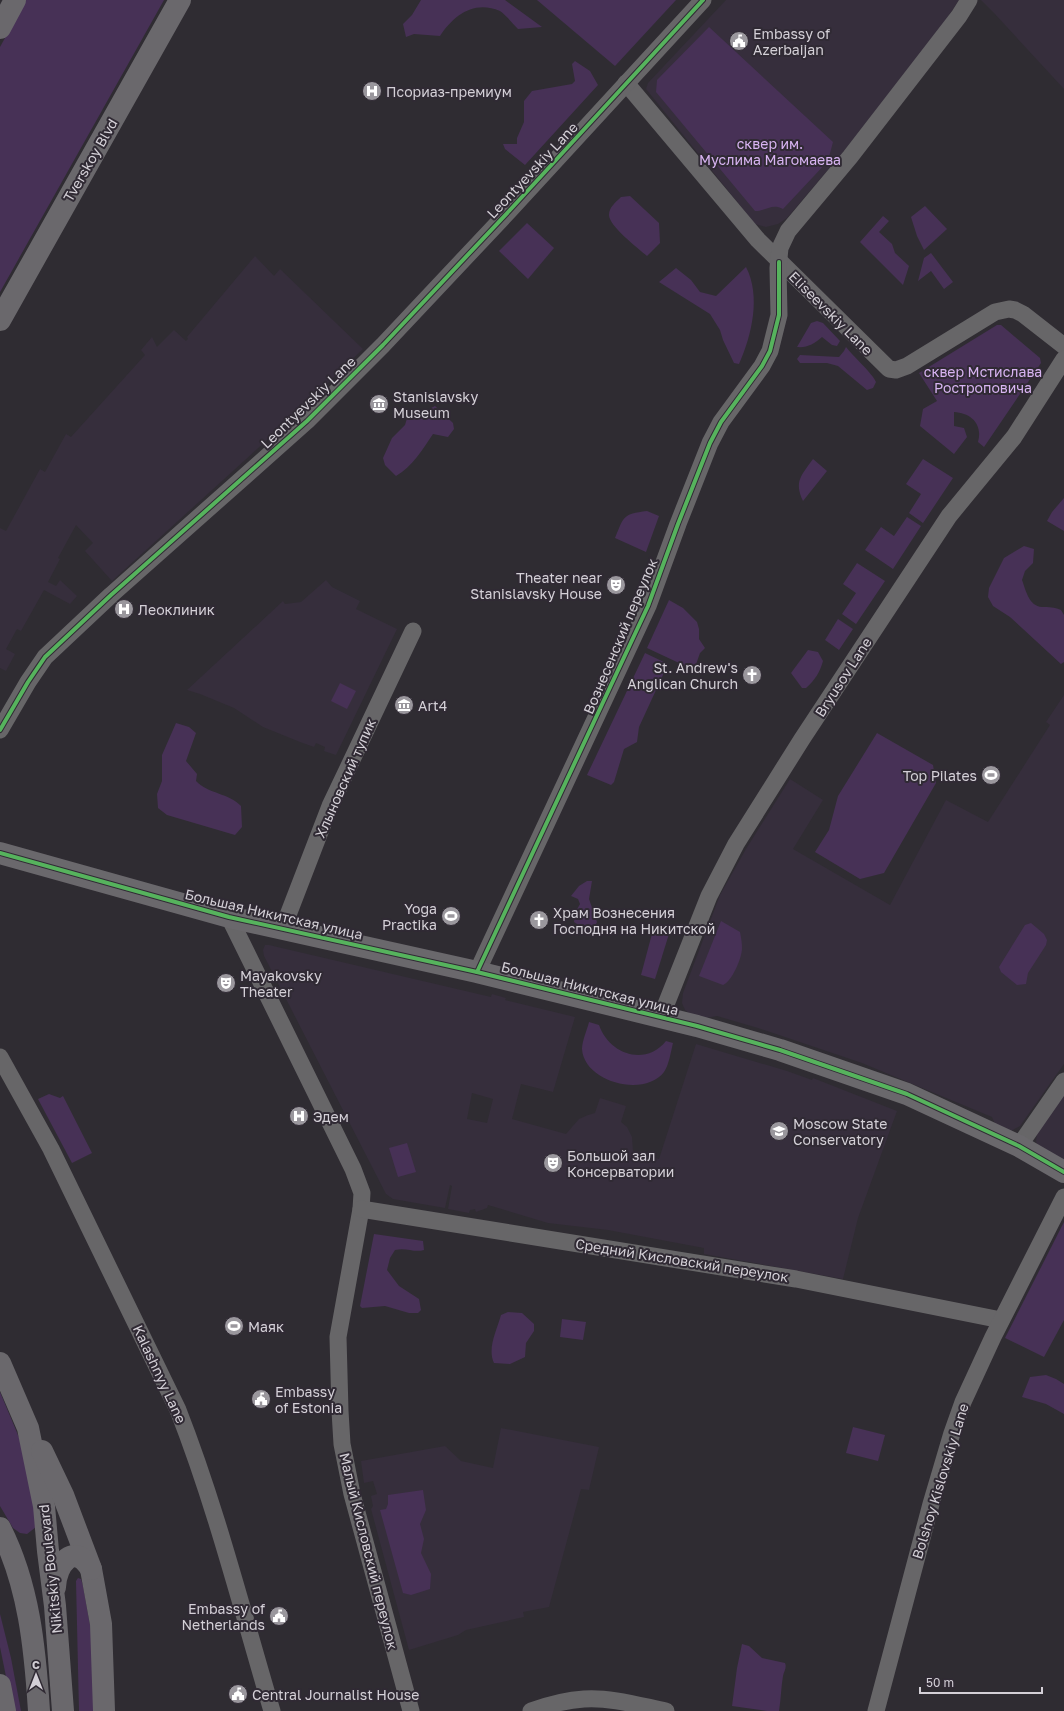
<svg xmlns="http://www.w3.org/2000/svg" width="1064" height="1711" font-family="'Golos Text',sans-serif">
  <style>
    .built { fill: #362e3c; fill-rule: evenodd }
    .green { fill: #473156 }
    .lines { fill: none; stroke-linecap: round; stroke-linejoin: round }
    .street { stroke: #676668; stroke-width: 17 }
    .secondary { stroke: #6a686c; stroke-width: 22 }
    .cycleway-casing { stroke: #302a34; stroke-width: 6 }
    .cycleway { stroke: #56b35d; stroke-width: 4 }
    .labels { text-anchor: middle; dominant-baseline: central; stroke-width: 4; stroke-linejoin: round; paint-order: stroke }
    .poi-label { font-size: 14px; fill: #d4d0d7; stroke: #302a34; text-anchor: start }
    .park-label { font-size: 14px; fill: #d8b4f2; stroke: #302a34 }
    .street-label { font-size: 14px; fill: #d4d0d7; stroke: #302a34 }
  </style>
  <rect width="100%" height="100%" fill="#2f2c32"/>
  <g class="built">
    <polygon points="726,0 959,0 944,23 844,151 787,218 778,224 766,227 755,224 646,89 648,83"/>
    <polygon points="981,0 1064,0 1064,89 994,13"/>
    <polygon points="255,256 274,276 280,269 363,349 300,410 112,581 85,551 93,543 76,525 58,558 60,559 48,582 56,586 60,580 77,596 70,604 44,590 21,631 17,629 6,649 15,654 6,671 0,668 0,528 6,531 40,469 45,472 66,434 71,437 145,355 141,350 152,337 157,347 174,330 186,341 188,339 187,337"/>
    <polygon points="326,580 332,587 360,601 356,609 397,629 336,755 324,751 325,747 316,743 314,747 300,742 263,727 234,708 200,694 187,690 283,601 285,604 301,602"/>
    <polygon points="1064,695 1064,1064 1020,1126 1011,1131 995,1124 992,1117 862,1063 758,1028 717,1016 705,1018 690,1014 685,1010 682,1003 683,993 720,895 746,849 790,779 823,800 793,849 890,905 946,800 988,822 1050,725 1046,722"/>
    <path d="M265 945H269L491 997 492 994 506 998 505 1000 575 1017 553 1092 521 1084 512 1119 566 1134 579 1119 588 1115 595 1113 600 1098 626 1106 621 1122 627 1127 632 1137 633 1151 659 1159 696 1044 787 1071 812 1080 813 1078 897 1111 858 1218 843 1279 704 1254V1248L608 1230 548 1223 488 1205 487 1208 476 1212 475 1209 470 1210 469 1213 448 1209 452 1186 450 1185 445 1208 393 1199 386 1194 264 956 263 950ZM472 1093 493 1099 487 1123 467 1119Z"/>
    <polygon points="1064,1093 1064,1162 1037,1145 1036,1141 1037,1133"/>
    <polygon points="501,1428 599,1447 589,1490 581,1489 549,1607 523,1612 524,1617 466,1630 458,1635 409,1650 371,1509 373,1506 371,1496 377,1494 373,1481 364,1483 361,1461 445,1446 461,1461 493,1468"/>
  </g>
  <g class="green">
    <polygon points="26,0 164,0 0,292 0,47"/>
    <path d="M421 0H505L542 27 518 29C512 23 507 16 500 11 474 0 454 15 440 36L414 34 406 37 403 24 412 15Z"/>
    <polygon points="537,0 676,0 615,66"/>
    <path d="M709 27 833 142 828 161 783 209C772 203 766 211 755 211L656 92 657 80Z"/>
    <polygon points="575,61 590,71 598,85 525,165 505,149 503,144 517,144 517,138 524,122 524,101 532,91 572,84 575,81 572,64"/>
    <path d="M630 196 659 223 660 243 647 256C638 248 609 226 609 215 609 207 616 202 621 197Z"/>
    <polygon points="925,206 947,229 924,250 917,236 911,217"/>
    <polygon points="883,216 889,221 879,232 892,244 895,253 909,266 903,285 860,242"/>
    <polygon points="527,223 554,248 528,279 499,251"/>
    <polygon points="931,253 953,282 944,289 931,271 918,281 924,258"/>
    <path d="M746 267C761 296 752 335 739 364L734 363 723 340 720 330 710 314 659 282 676 268 691 280 700 292 716 296Z"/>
    <path d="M817 321 823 323 840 341 837 346 832 345 822 337C814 344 807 348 797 347L811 323Z"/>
    <path d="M997 325H1001L1040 358 1041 363 984 447 978 442C983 424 971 413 954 412V426L964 428 967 437 954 454 920 426 923 409 937 401 919 373Z"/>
    <path d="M846 347C853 356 873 374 876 382L873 388 867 390 838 366 827 363H800L797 359 800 355 839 357 844 351Z"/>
    <path d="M435 406 453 423 454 429 448 437 433 434C422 450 413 466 396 476L385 465 383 458 392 438 405 425 408 415 417 409 423 412Z"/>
    <path d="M813 459 827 471 803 501C794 481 801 476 813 459Z"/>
    <polygon points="923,459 953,478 923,523 909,513 921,494 906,484"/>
    <polygon points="1064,498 1064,531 1047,521 1052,512"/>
    <path d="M647 511 659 516 646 552 615 538C624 517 622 514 647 511Z"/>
    <polygon points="907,517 921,526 893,569 865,550 881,527 894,536"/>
    <path d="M1024 546 1034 549 1033 563 1025 571 1022 580C1026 591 1029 606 1042 607 1049 607 1054 607 1061 610L1064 615V662L1061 664 1010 617 993 606 988 597 989 588 1004 558Z"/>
    <polygon points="857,563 885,581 856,624 842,614 856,593 843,584"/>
    <polygon points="669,600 683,608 697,622 699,629 699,639 705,648 700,653 694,670 647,648"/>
    <polygon points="838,619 853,629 839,650 825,640"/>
    <path d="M808 650 818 652 823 661C820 672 815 680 806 688H802L791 673Z"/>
    <polygon points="645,653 668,664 639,727 637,742 624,749 614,782 611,785 587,775"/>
    <polygon points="340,683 356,691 347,709 331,701"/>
    <path d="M176 723 189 727 196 733 186 761 197 774 196 781C208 794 229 793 241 806L242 827 235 835 167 815 158 808 157 794 162 781V755Z"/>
    <polygon points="877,733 933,765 936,783 884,873 860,879 815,852 829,830 838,796"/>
    <polygon points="587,881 592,881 589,899 597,922 593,930 588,931 574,922 575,913 580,904 578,899 571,896 579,886"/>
    <path d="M721 921 740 932C741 937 742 943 742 948 742 958 732 981 723 985L699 976Z"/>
    <polygon points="1031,923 1044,934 1047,940 1046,945 1028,973 1026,984 1017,985 1001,972 999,967 1025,925"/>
    <polygon points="653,930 669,934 655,979 641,975"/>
    <path d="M589 1022 599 1025C609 1054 645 1067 666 1041L673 1043C671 1051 669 1065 664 1072 644 1098 584 1082 582 1049 582 1041 587 1030 589 1022Z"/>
    <polygon points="49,1094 60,1098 63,1096 92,1153 72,1163 38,1099"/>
    <polygon points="407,1143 416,1172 398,1177 389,1148"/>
    <polygon points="1064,1222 1064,1320 1044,1357 1005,1338"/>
    <path d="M374 1234 423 1241 424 1250C414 1253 406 1247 395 1250L390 1258 387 1270 399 1286 419 1299 421 1310 418 1313H409L385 1306 362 1308 360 1306Z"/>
    <path d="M508 1312 522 1313 534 1324V1331L526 1343 525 1357 510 1364 494 1363C487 1348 497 1330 501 1315Z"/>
    <polygon points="562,1319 586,1322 583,1340 560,1337"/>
    <polygon points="1046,1375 1056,1379 1064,1384 1064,1414 1046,1404 1022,1397 1030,1377"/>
    <polygon points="0,1392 23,1447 31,1477 36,1527 27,1534 20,1533 13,1528 0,1506"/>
    <polygon points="853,1427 885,1435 878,1461 846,1453"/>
    <polygon points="423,1490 426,1510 420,1524 424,1539 421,1553 431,1574 430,1589 411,1595 403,1593 380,1510 386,1509 388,1504 388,1495"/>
    <polygon points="78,1578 81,1579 83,1586 92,1636 94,1711 79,1711 76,1581"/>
    <polygon points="0,1614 11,1658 21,1711 13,1711 0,1647"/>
    <path d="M742 1644 749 1646 762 1658 785 1663C787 1668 784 1671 783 1676 781 1687 781 1699 779 1711H767L732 1706 737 1668Z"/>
  </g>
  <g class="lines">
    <g class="street">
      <polyline points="626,83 758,240 889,369 896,370 907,366 995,312 1009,309 1015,310 1023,314 1064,346"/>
      <polyline points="0,730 28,682 45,657 111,595 307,421 383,345 510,210 703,0"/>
      <polyline points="229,917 353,1169 362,1193 361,1209 338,1337 340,1411 342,1444 352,1494 411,1711"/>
      <polyline points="283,928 330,806 413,631"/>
      <polyline points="477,972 648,606 678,524 710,443 721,422 762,366 770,351 779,315 778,268 780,248 788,231 850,157 959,16 969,0"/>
      <polyline points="661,1017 709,896 736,844 802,739 949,516 1014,437 1064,359"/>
      <path d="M0 1057 51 1149 178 1410C216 1507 242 1610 272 1711"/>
      <polyline points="1019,1146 1064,1081"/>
      <polyline points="361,1209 796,1279 1001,1320"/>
      <path d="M531 1711C548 1705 566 1700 584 1699 610 1697 641 1706 666 1711"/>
      <polyline points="876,1711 931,1504 952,1433 963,1402 993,1337 1064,1197"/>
    </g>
    <g class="secondary">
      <polyline points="0,28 15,0"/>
      <polyline points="0,320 180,0"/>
      <polyline points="0,853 229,917 477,972 697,1026 780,1050 907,1094 1019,1146 1064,1172"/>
      <polyline points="0,1363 28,1428 44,1506 48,1551 55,1606 63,1711"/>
      <polyline points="42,1451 63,1495 91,1569 101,1624 104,1711"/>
      <path d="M0 1528C29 1585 35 1648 39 1711"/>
      <path d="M55 1587C56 1564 74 1541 91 1569"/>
      <polyline points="0,1685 5,1711"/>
    </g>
    <g class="cycleway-casing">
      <g id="cycleway">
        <polyline points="0,730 28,682 45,657 111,595 307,421 383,345 510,210 703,0"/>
        <polyline points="0,853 229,917 477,972 697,1026 780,1050 907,1094 1019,1146 1064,1172"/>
        <polyline points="477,972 648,606 678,524 710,443 721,422 762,366 770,351 779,315 779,262"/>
      </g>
    </g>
    <use href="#cycleway" class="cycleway"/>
  </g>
  <defs>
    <g id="civic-disc" transform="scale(1)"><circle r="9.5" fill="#9a979d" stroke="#302a34"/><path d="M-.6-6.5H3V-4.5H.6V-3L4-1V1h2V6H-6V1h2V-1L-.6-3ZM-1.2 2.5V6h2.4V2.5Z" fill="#fff"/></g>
    <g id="hospital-disc" transform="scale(1)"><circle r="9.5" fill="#9a979d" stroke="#302a34"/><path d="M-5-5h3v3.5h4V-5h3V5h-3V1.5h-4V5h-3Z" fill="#fff"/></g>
    <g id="museum-disc" transform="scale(1)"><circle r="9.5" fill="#9a979d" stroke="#302a34"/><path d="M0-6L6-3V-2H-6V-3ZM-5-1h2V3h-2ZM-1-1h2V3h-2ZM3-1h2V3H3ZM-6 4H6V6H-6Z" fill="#fff"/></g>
    <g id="theatre-disc" transform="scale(1)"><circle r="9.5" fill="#9a979d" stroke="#302a34"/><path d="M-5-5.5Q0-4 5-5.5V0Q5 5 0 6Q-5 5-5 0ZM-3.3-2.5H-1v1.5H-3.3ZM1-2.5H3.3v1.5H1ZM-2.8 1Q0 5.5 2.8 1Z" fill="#fff"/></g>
    <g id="church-disc" transform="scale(1)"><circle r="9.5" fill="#9a979d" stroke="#302a34"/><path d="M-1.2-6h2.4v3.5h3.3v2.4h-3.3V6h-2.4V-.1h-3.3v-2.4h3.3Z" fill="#fff"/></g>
    <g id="stadium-disc" transform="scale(1)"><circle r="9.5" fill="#9a979d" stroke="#302a34"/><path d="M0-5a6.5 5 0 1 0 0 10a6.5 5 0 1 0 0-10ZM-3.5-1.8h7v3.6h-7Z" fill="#fff"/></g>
    <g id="university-disc" transform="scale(1)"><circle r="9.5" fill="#9a979d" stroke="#302a34"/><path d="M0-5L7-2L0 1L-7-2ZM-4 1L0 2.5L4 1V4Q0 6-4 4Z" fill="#fff"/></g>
  </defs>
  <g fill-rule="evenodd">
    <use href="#civic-disc" x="739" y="41"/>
    <use href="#hospital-disc" x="372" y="91"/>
    <use href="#museum-disc" x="379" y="404"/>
    <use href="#theatre-disc" x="616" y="585"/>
    <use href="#hospital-disc" x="124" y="609"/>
    <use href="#church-disc" x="752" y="675"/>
    <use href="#museum-disc" x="404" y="705"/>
    <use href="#stadium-disc" x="991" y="775"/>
    <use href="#stadium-disc" x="451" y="916"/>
    <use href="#church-disc" x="539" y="920"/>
    <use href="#theatre-disc" x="226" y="983"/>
    <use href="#hospital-disc" x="299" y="1116"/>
    <use href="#university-disc" x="779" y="1131"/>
    <use href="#theatre-disc" x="553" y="1163"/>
    <use href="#stadium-disc" x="234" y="1326"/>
    <use href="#civic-disc" x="261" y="1399"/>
    <use href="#civic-disc" x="279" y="1616"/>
    <use href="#civic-disc" x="238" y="1694"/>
  </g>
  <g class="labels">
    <g class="poi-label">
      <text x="753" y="33">Embassy of<tspan x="753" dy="16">Azerbaijan</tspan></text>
      <text x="386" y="91">Псориаз-премиум</text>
      <text x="393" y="396">Stanislavsky<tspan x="393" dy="16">Museum</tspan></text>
      <text x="602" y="577" text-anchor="end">Theater near<tspan x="602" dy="16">Stanislavsky House</tspan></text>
      <text x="138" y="609">Леоклиник</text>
      <text x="738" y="667" text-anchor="end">St. Andrew's<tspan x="738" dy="16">Anglican Church</tspan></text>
      <text x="418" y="705">Art4</text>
      <text x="977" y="775" text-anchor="end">Top Pilates</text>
      <text x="437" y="908" text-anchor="end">Yoga<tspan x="437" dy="16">Practika</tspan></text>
      <text x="553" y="912">Храм Вознесения<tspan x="553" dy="16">Господня на Никитской</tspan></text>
      <text x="240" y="975">Mayakovsky<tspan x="240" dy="16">Theater</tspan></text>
      <text x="313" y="1116">Эдем</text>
      <text x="793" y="1123">Moscow State<tspan x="793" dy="16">Conservatory</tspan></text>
      <text x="567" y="1155">Большой зал<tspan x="567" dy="16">Консерватории</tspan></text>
      <text x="248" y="1326">Маяк</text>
      <text x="275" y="1391">Embassy<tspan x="275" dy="16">of Estonia</tspan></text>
      <text x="265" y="1608" text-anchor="end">Embassy of<tspan x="265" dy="16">Netherlands</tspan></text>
      <text x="252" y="1694">Central Journalist House</text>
    </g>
    <g class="park-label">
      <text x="770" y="143">сквер им.<tspan x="770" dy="16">Муслима Магомаева</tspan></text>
      <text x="983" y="371">сквер Мстислава<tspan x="983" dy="16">Ростроповича</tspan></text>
    </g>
    <g class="street-label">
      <text transform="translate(90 160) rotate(-60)">Tverskoy Blvd</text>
      <text transform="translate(532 170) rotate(-47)">Leontyevskiy Lane</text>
      <text transform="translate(831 313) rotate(45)">Eliseevskiy Lane</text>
      <text transform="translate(308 402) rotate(-44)">Leontyevskiy Lane</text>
      <text transform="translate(620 636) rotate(-67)">Вознесенский переулок</text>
      <text transform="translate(843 677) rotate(-57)">Bryusov Lane</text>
      <text transform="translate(345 778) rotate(-66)">Хлыновский тупик</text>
      <text transform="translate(274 914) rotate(13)">Большая Никитская улица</text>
      <text transform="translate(590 988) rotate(14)">Большая Никитская улица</text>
      <text transform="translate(682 1260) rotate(9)">Средний Кисловский переулок</text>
      <text transform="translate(160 1374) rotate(65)">Kalashnyy Lane</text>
      <text transform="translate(940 1481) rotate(-73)">Bolshoy Kislovskiy Lane</text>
      <text transform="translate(369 1551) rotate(76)">Малый Кисловский переулок</text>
      <text transform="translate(50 1569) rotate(-96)">Nikitskiy Boulevard</text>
    </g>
  </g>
  <g transform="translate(36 1675)" stroke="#302a34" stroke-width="3" paint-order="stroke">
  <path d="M0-3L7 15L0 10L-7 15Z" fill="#d4d0d7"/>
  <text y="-6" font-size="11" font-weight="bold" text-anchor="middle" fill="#d4d0d7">С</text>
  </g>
  <path d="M920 1687v6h122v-6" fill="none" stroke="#d4d0d7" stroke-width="2"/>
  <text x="926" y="1687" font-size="12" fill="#d4d0d7" stroke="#302a34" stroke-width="3" paint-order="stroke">50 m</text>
</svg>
